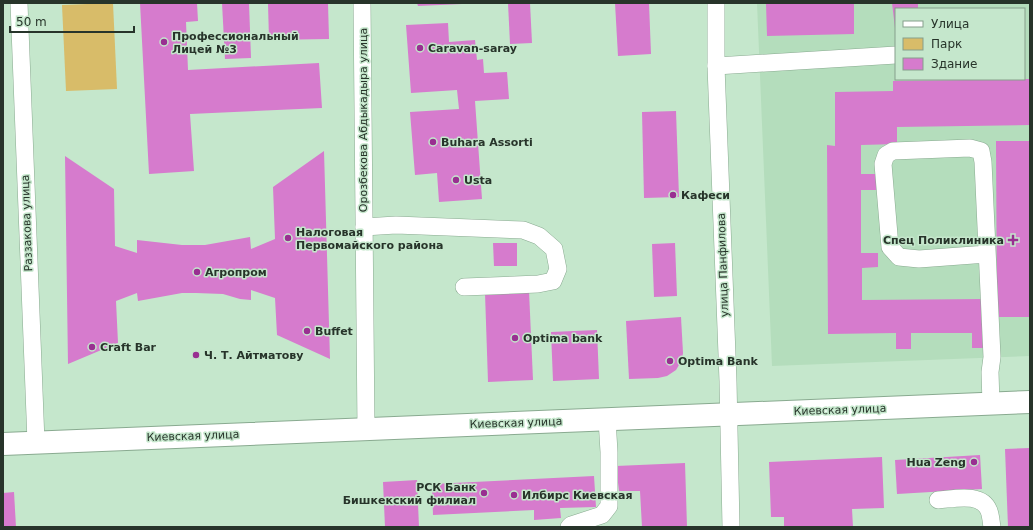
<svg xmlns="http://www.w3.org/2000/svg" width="1033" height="530" font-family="'DejaVu Sans',sans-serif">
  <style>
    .built { fill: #b4ddbc; fill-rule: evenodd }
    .green { fill: #d8bc69 }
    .building { fill: #d67bcd }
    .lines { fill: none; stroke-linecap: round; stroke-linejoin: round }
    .minor-casing { stroke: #89aa90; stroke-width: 18 }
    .major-casing { stroke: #89aa90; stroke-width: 24 }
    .minor { stroke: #fff; stroke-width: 17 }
    .major { stroke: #fff; stroke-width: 22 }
    .poi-dot { fill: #992f91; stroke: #c5e7cc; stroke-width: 1.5 }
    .labels { text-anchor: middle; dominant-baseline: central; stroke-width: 3; stroke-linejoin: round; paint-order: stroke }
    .poi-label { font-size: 11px; font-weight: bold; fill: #27342a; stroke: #c5e7cc; text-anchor: start }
    .street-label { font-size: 11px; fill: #27342a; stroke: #c5e7cc }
  </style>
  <rect width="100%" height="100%" fill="#c5e7cc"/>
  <path class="built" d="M757 3H1030V356L772 366ZM896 9H1024V79H896Z"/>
  <polygon class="green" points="113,3 117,89 66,91 62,5"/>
  <g class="building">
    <polygon points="140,3 197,3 198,21 186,22 188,70 319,63 322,108 190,114 194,171 149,174"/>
    <polygon points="222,3 249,3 251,58 225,59"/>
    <polygon points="268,3 328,3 329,39 269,40"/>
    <polygon points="417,3 462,3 462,4 418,6"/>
    <polygon points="508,3 530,3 532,43 510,44"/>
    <polygon points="615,3 649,3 651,54 618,56"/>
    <polygon points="766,3 854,3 854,34 767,36"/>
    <polygon points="892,3 918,3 918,9 896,9 896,28 895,28"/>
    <polygon points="448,23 449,42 475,40 477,60 483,59 484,73 507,72 509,99 475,101 482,199 439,202 437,173 415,175 410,112 459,109 457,90 411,93 406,25"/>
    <polygon points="1030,79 1030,125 897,127 897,144 861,145 861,174 877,174 877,190 861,190 861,253 878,253 878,267 862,268 862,300 987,299 987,348 972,348 972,333 911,333 911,349 896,349 896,333 828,334 827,145 835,146 835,92 893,91 893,81"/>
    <polygon points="676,111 679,197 644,198 642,112"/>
    <polygon points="996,141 1030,141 1030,317 997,317"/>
    <polygon points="324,151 330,359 277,335 275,298 251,290 251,300 240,299 223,294 196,293 182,293 138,301 137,293 116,301 118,343 68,364 65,156 114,189 115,246 137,253 137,240 182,245 205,245 250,237 251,249 275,239 273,187"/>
    <polygon points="493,243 517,243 517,266 494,266"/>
    <polygon points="675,243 677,296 654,297 652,244"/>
    <polygon points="529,291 533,380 488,382 485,293"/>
    <polygon points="681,317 683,353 682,360 676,370 667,376 658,378 629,379 626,321"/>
    <polygon points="597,330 599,379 553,381 551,332"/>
    <polygon points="1030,448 1030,527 1008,527 1005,449"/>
    <polygon points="980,455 982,489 897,494 895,460"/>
    <polygon points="882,457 884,508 852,509 853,527 784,527 784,517 771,517 769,462"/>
    <polygon points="685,463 687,527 642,527 640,491 619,491 616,466"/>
    <polygon points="594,476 596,507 560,508 561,518 534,520 534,510 433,515 432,484"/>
    <polygon points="417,480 419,527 385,527 383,482"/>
    <polygon points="14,492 16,527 3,527 3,493"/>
  </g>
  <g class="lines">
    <g class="minor-casing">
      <g id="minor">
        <polyline points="19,3 36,442"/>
        <polyline points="362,3 366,429"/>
        <polyline points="716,3 716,66 728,381 731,527"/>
        <polyline points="716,66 896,55"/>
        <polyline points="364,227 396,225 523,230 539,236 554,249 558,269 553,281 538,284 464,287"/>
        <polyline points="987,254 919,259 899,257 890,247 883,164 886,155 893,151 970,148 981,151 983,162 992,357 990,372 991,404"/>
        <path d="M938 500C954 499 982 492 989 511 991 516 991 522 992 527"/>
        <polyline points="569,527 571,525 602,515 609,506 609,452 607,419"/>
      </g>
    </g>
    <g class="major-casing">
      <polyline id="major" points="3,444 1030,402"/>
    </g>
    <use href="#minor" class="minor"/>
    <use href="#major" class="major"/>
  </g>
  <g class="poi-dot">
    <circle cx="164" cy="42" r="4"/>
    <circle cx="420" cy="48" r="4"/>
    <circle cx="433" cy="142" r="4"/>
    <circle cx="456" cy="180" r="4"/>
    <circle cx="673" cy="195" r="4"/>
    <circle cx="288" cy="238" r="4"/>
    <path d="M1011 234h4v4h4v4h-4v4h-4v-4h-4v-4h4z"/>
    <circle cx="197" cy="272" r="4"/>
    <circle cx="307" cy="331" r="4"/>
    <circle cx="515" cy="338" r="4"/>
    <circle cx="92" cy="347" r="4"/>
    <circle cx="196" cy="355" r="4"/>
    <circle cx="670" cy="361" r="4"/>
    <circle cx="974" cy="462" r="4"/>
    <circle cx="484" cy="493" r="4"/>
    <circle cx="514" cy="495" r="4"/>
  </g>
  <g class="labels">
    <g class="poi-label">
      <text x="172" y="36">Профессиональный<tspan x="172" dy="13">Лицей №3</tspan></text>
      <text x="428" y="48">Caravan-saray</text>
      <text x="441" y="142">Buhara Assorti</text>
      <text x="464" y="180">Usta</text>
      <text x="681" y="195">Кафеси</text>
      <text x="296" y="232">Налоговая<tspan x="296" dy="13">Первомайского района</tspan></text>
      <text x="1004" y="240" text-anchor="end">Спец Поликлиника</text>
      <text x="205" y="272">Агропром</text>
      <text x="315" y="331">Buffet</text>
      <text x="523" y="338">Optima bank</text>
      <text x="100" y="347">Craft Bar</text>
      <text x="204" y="355">Ч. Т. Айтматову</text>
      <text x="678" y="361">Optima Bank</text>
      <text x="966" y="462" text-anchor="end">Hua Zeng</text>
      <text x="476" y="487" text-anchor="end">РСК Банк<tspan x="476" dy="13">Бишкекский филиал</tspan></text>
      <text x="522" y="495">Илбирс Киевская</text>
    </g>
    <g class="street-label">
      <text transform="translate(363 120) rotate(-90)">Орозбекова Абдыкадыра улица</text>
      <text transform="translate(27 223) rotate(-92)">Раззакова улица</text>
      <text transform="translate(723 265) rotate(-92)">улица Панфилова</text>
      <text transform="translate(840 410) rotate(-2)">Киевская улица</text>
      <text transform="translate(516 423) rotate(-2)">Киевская улица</text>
      <text transform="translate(193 436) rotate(-2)">Киевская улица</text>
    </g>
  </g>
  <rect width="1033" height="530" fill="none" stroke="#27342a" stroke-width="8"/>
  <rect x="895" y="8" width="130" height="72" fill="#c5e7cc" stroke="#869f8b"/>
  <rect x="903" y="21" width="20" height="6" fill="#ffffff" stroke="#869f8b"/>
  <text x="931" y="28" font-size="12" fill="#27342a">Улица</text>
  <rect x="903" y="38" width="20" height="12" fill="#d8bc69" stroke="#869f8b"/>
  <text x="931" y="48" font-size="12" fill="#27342a">Парк</text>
  <rect x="903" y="58" width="20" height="12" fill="#d67bcd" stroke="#869f8b"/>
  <text x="931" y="68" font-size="12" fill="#27342a">Здание</text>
  <path d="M10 26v6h124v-6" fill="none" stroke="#27342a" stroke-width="2"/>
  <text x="16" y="26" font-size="12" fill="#27342a" stroke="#c5e7cc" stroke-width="3" paint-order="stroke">50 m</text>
</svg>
